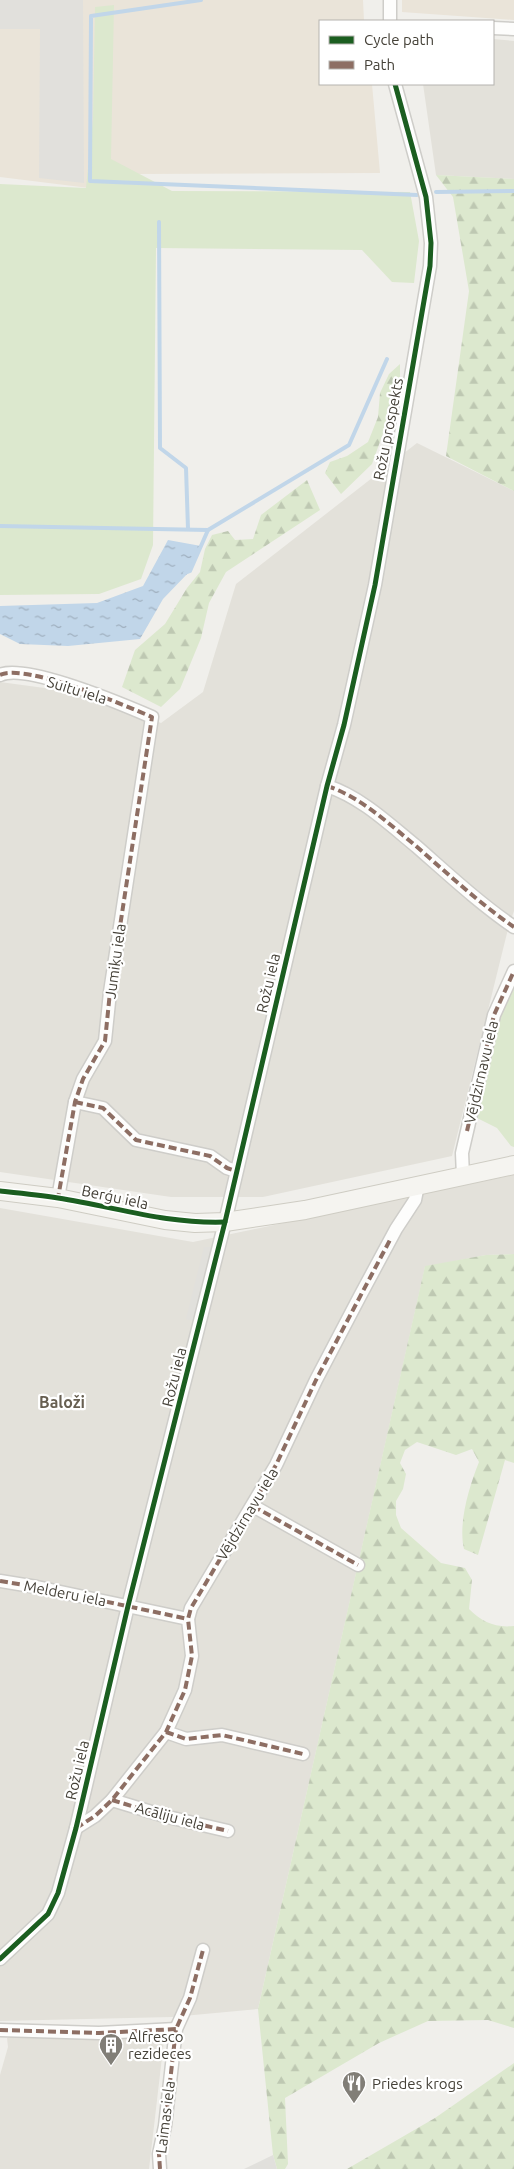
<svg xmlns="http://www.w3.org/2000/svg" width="514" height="2169" font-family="Ubuntu,sans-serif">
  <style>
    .residential { fill: #e3e1da }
    .commercial { fill: #eae4d9 }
    .green { fill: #dce8ce }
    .forest { fill: url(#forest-firs) }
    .parking { fill: #e1e0dc }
    .water { fill: url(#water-ripples) }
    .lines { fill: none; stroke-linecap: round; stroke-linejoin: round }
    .stream { stroke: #c1d6e9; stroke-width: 4 }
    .street-casing { stroke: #cecdc9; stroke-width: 15 }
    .secondary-casing { stroke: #ceccc3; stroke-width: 20 }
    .street { stroke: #fdfdfc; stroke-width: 12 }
    .secondary { stroke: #f5f4f0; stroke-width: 18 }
    .quiet { stroke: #8d6e63; stroke-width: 4; stroke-dasharray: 8 4; stroke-linecap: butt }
    .cycleway-casing { stroke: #fff; stroke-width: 8 }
    .cycleway { stroke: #1b5e20; stroke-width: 5 }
    .labels { text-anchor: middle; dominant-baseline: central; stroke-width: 4.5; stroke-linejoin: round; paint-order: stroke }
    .street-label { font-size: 15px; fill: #454138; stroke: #fff }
    .poi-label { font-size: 15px; fill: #454138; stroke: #fff; text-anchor: start }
    .neighbourhood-label { font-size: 16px; font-weight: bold; fill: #675f51; stroke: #fff }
  </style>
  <defs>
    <pattern id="forest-firs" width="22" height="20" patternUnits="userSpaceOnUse" patternTransform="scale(1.25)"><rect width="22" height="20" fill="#dce8ce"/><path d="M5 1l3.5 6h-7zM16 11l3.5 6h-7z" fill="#bec8b2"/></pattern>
    <pattern id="water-ripples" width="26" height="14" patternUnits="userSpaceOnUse" patternTransform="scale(1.25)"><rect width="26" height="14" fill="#c1d6e9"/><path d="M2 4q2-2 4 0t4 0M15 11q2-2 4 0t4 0" fill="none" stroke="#9fafbe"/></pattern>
  </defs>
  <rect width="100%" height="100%" fill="#f0efeb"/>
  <g class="residential">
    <polygon points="493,39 514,41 514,179 436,175 423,84 493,84"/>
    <polygon points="417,443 514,491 514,911 509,925 452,1156 263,1197 171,1197 0,1172 0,682 89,694 161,723 203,692 236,584"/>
    <polygon points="514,1175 514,1254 486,1255 425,1267 258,2009 172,2017 0,2021 0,1208 193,1242"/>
    <polygon points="16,2035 107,2035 164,2040 149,2169 0,2169 0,2075 8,2047 7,2038"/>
  </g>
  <g class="commercial">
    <polygon points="0,0 363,0 364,21 320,21 320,84 372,84 380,173 136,174 89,188 0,177"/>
    <polygon points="402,0 514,0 514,20 402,12"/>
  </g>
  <g class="green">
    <polygon points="114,5 111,159 172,191 410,192 419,241 414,283 392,282 362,250 156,248 153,545 141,579 99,594 0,595 0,184 86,188 93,119 95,7"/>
    <polygon points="514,981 514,1147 511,1146 497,1128 475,1117 505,998"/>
  </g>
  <g class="forest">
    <polygon points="436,175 514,179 514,491 446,456 469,291 453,197"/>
    <polygon points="400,364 400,386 372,464 341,494 325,473 330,462 347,456 368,442 378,417 380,393 389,374"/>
    <polygon points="307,480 320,510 226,572 209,603 201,638 180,689 161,707 122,687 135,650 165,624 187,588 200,572 205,549 212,535 228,531 235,540 253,539 261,515"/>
    <path d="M514 1254V1463L505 1460 478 1555 464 1549C458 1523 469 1487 479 1462L472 1449 456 1455 417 1442 405 1450 400 1463 406 1474 403 1489 396 1501V1515L401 1528 441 1563 465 1568 472 1580 469 1609C482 1622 495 1628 514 1626V2028L488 2020 428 2021 379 2043 285 2098 288 2164 285 2169H277L273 2155 258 2009 425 1266 486 1255Z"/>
    <polygon points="514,2063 514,2169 347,2169 435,2118"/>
  </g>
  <g class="parking">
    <polygon points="0,0 83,0 84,183 39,178 40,29 0,29"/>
    <polygon points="204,1247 217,1247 197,1322 186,1319"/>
    <polygon points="273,2155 277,2169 244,2169"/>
  </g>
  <polygon class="water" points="168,540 201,546 190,571 163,599 140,639 68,646 20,644 0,634 0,606 97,603 143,586"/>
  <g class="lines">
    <g class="stream">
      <polyline points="201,0 91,16 90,181 417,195"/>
      <polyline points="436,192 514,191"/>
      <polyline points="159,222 160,448 186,468 188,529"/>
      <polyline points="0,526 208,530"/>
      <polyline points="185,573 190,571 208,530 349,445 387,359"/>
    </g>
    <g class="street-casing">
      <g id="street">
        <polyline points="390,21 390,0"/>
        <polyline points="493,28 514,29"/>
        <path d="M0 675C26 663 124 705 152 717L110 992 105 1041 83 1079 75 1102 58 1198"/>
        <path d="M327 786C361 797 389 824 416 846 448 874 479 903 514 927"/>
        <polyline points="75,1102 103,1108 136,1140 210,1156 227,1168 236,1171"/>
        <polyline points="463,1176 462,1153 494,1015 514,971"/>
        <polyline points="253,1506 358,1565"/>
        <polyline points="0,1581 37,1587 188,1619"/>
        <polyline points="166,1732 186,1739 222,1735 303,1754"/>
        <polyline points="112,1800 168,1817 228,1831"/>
        <polyline points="76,1828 95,1816 112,1800 166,1732 185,1690 192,1656 188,1619 191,1608 276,1465 316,1380 360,1296 396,1229 415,1200 418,1185"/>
        <polyline points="0,1959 48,1914 58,1893 76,1828 128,1606 225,1222 327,786 344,725 375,585 430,266 431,243 426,197 395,84"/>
        <polyline points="0,2030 99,2033 176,2029"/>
        <polyline points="160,2169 159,2154 165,2126 176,2029 190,1998 203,1950"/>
      </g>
    </g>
    <g class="secondary-casing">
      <polyline id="secondary" points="0,1191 58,1198 165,1220 195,1223 225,1222 305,1210 514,1165"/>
    </g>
    <use href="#street" class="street"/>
    <use href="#secondary" class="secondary"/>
    <g class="quiet">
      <path d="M0 675C26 663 124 705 152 717L110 992 105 1041 83 1079 75 1102 58 1198"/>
      <path d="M327 786C361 797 389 824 416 846 448 874 479 903 514 927"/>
      <polyline points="75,1102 103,1108 136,1140 210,1156 227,1168 236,1171"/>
      <polyline points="467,1131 494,1015 514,971"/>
      <polyline points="253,1506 358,1565"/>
      <polyline points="0,1581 37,1587 188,1619"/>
      <polyline points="166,1732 186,1739 222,1735 303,1754"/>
      <polyline points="112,1800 168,1817 228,1831"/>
      <polyline points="76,1828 95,1816 112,1800 166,1732 185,1690 192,1656 188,1619 191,1608 276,1465 316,1380 391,1238"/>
      <polyline points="0,2030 99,2033 176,2029"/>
      <polyline points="160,2169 159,2154 165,2126 176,2029 190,1998 203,1950"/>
    </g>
    <g class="cycleway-casing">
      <g id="cycleway">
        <path d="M0 1191C19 1193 39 1195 58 1198 116 1207 165 1224 225 1222"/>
        <polyline points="0,1959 48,1914 58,1893 76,1828 128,1606 225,1222 327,786 344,725 375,585 430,266 431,243 426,197 395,84"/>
      </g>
    </g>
    <use href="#cycleway" class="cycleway"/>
  </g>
  <defs>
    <g id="building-pin" transform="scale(1.25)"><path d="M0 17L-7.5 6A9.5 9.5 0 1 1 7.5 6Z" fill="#817e77" stroke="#fff"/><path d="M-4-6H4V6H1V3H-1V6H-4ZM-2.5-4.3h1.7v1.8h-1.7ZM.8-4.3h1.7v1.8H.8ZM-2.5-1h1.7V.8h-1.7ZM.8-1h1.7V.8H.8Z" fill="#fff"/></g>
    <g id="restaurant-pin" transform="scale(1.25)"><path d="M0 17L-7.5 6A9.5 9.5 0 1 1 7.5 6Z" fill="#817e77" stroke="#fff"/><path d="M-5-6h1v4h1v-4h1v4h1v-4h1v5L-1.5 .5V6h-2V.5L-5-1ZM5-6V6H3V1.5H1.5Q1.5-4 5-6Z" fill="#fff"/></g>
  </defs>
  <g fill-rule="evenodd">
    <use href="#building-pin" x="111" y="2045"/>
    <use href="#restaurant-pin" x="354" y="2083"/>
  </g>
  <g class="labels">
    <g class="street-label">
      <text transform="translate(388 429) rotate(-79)">Rožu prospekts</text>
      <text transform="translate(77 690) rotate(17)">Suitu iela</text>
      <text transform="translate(115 961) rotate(-82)">Jumiķu iela</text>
      <text transform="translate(268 983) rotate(-77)">Rožu iela</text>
      <text transform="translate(481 1072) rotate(-77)">Vējdzirnavu iela</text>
      <text transform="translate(115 1197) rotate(12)">Berģu iela</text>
      <text transform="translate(174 1377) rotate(-76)">Rožu iela</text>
      <text transform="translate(247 1514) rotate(-59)">Vējdzirnavu iela</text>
      <text transform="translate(65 1593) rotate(11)">Melderu iela</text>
      <text transform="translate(77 1770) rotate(-77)">Rožu iela</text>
      <text transform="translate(170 1816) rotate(15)">Acāliju iela</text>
      <text transform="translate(165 2117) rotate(-83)">Laimas iela</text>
    </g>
    <g class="poi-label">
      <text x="128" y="2036">Alfresco<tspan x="128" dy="17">rezideces</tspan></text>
      <text x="372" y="2083">Priedes krogs</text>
    </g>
    <g class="neighbourhood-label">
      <text x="62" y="1402">Baloži</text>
    </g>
  </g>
  <rect x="319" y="20" width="175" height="65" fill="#ffffff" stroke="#b5b3af"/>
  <rect x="329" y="36" width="25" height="8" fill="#1b5e20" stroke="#b5b3af"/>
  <text x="364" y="45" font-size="15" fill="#454138">Cycle path</text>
  <rect x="329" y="61" width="25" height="8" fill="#8d6e63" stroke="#b5b3af"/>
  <text x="364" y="70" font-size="15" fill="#454138">Path</text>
</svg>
